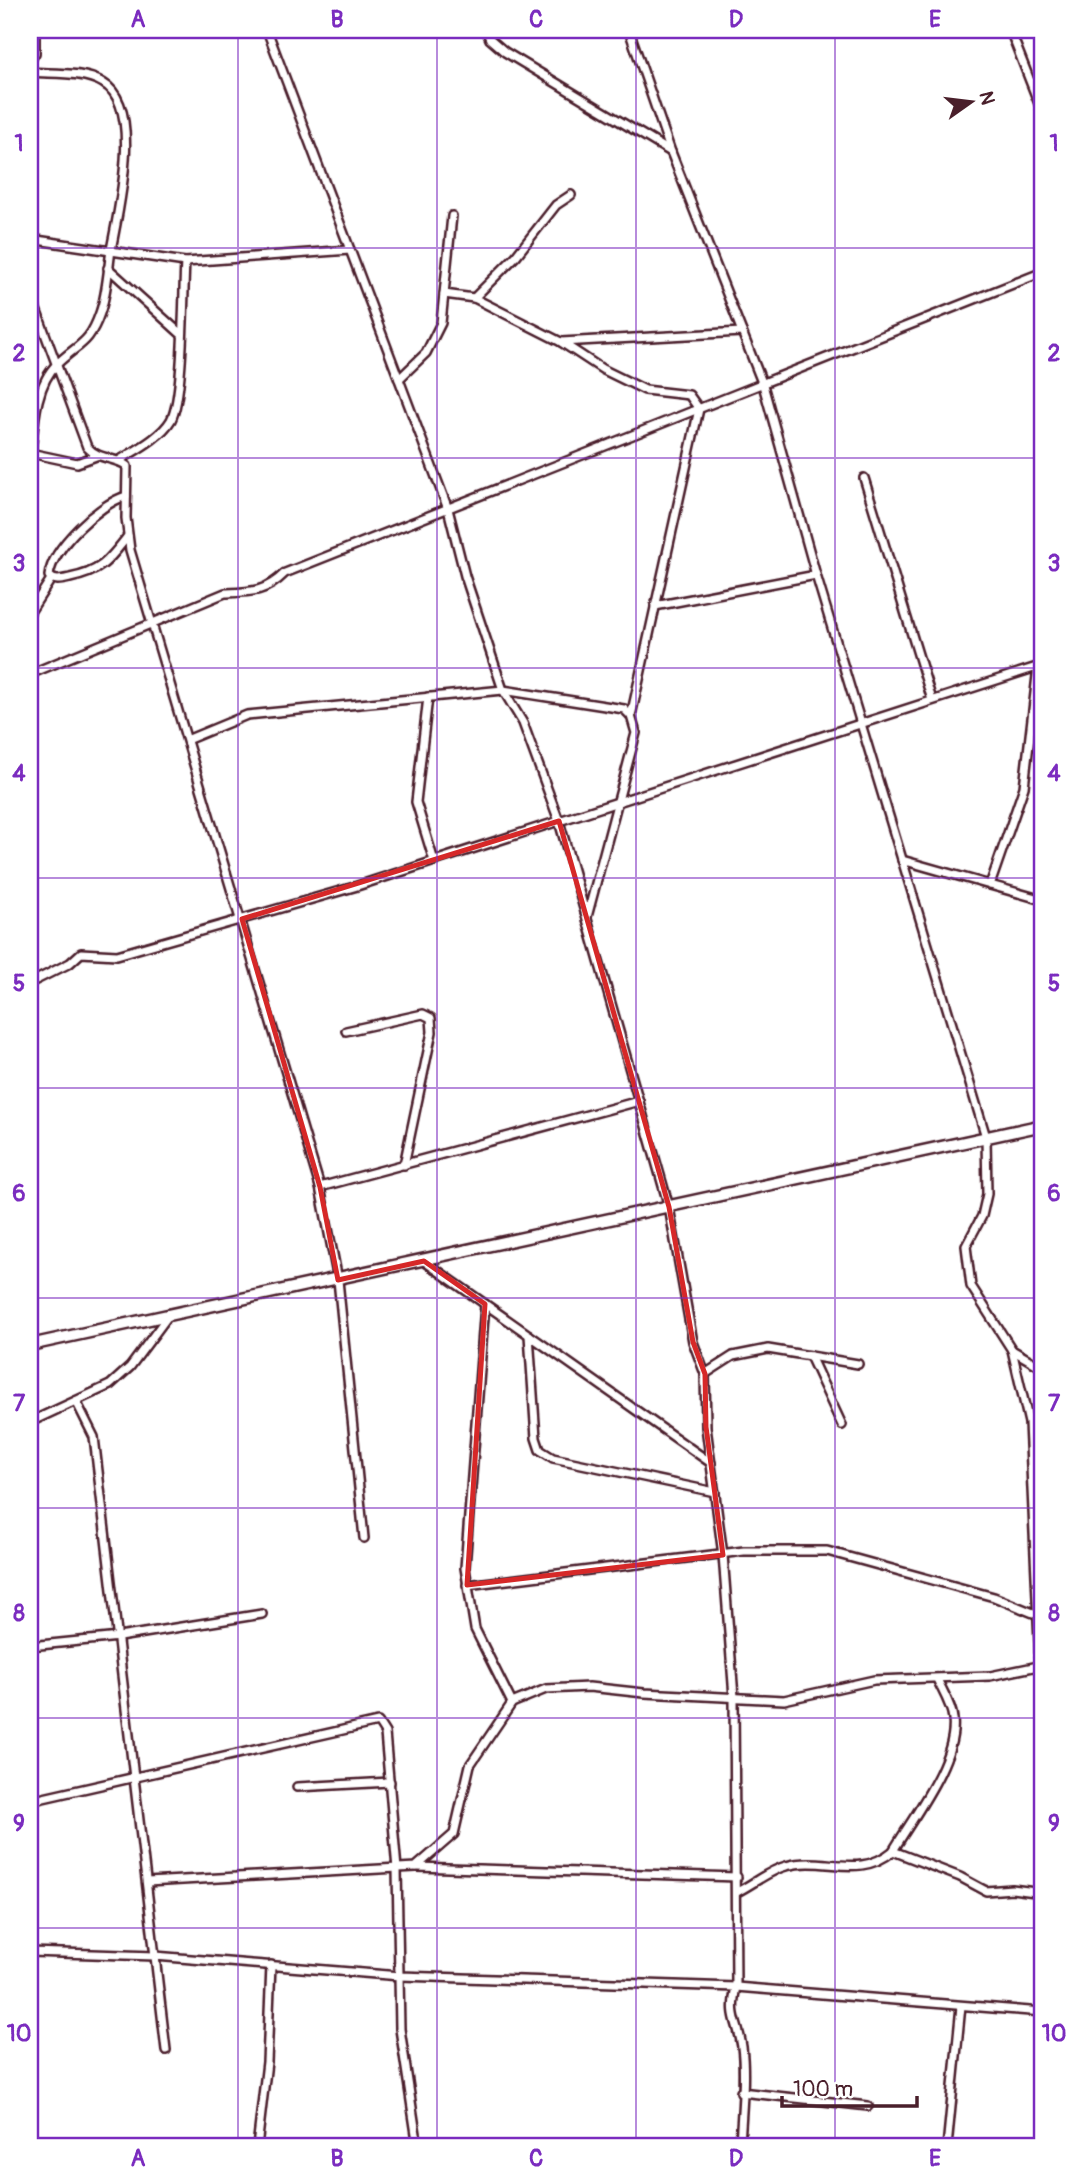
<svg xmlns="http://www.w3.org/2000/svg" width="1073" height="2177" font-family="Pangolin,sans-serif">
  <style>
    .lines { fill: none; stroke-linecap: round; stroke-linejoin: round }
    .minor-casing { stroke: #4a1f2b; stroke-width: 12 }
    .tertiary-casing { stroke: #4a1f2b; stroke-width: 15 }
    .minor { stroke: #fff; stroke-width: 7 }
    .tertiary { stroke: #fff; stroke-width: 10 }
    .marked { fill: none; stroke: #d62828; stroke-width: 5; stroke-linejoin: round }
    .grid { fill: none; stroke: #7b2cbf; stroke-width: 2; stroke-opacity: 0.55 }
    .neatline { fill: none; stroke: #7b2cbf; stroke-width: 2.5 }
    .grid-label { font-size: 23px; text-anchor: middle; font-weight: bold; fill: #7b2cbf }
  </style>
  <rect width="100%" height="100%" fill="#fff"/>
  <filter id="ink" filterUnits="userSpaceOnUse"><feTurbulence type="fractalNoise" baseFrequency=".0143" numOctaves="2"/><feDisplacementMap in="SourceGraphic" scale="14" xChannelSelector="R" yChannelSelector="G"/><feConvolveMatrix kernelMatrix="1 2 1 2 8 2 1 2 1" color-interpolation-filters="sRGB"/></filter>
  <g filter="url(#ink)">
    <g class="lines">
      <g class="minor-casing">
        <g id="minor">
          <path d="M267 30 448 509 465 576 503 690 523 723 559 821 669 1207 693 1342 705 1374 706 1427 723 1555 734 1697 736 1987C729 2018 738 2020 742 2047 746 2079 741 2115 740 2147"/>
          <polyline points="486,30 490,39 505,52 671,152"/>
          <polyline points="629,30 671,152 763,385 816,575 986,1137 987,1194 982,1216 966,1246 971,1286 1012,1350 1029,1423 1040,1665"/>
          <polyline points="1010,30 1043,114"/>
          <polyline points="30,61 35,53 35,30"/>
          <path d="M30 72C52 74 84 71 103 83 144 106 118 212 111 250 108 270 107 294 100 313 89 345 79 343 57 364 35 385 34 425 31 454"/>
          <polyline points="30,239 185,262 350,250"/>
          <polyline points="108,268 181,334"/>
          <path d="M30 293 87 447C100 461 114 456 127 466L126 518 130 550 320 1187 338 1280 364 1538"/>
          <polyline points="444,294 474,298 561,342 742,332"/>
          <polyline points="474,298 516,256 556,205 571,195"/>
          <polyline points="561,342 602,369 645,390 689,395 699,409 631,716"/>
          <polyline points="399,379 426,353 441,323 452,216"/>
          <polyline points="30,453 77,463 96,456"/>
          <path d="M120 460C136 450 161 437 171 420 184 396 183 295 185 262"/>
          <polyline points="864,478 932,700"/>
          <path d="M126 496C99 504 52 548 49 576 55 582 61 580 70 578 101 572 109 560 128 536"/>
          <polyline points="655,606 816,575"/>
          <polyline points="30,612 51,579"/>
          <path d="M30 674 225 593C252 592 266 592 285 573L1043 272"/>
          <polyline points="428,697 416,802 434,861"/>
          <polyline points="189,739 247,715 503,690 624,709 631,716 636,733 587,917"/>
          <polyline points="902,860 1043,900"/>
          <polyline points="990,885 1024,787 1038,667"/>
          <polyline points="30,983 70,963 81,953 117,955 354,887 1043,665"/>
          <polyline points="346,1031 423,1014 431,1018 432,1032 404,1165"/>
          <polyline points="320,1187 639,1101"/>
          <polyline points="424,1261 711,1463"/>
          <polyline points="485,1304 465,1568 475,1629 512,1703"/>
          <polyline points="529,1335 536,1438 540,1450 553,1458 715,1492"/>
          <polyline points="1012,1350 1043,1368"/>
          <polyline points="810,1356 842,1425"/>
          <polyline points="705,1374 733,1356 768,1349 858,1364"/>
          <polyline points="76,1401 94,1437 166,2050"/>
          <polyline points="30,1422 110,1385 130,1367 168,1316"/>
          <polyline points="467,1585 744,1551 827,1551 994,1597 1038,1615"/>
          <polyline points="30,1646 119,1637 262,1614"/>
          <polyline points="297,1787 390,1782"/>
          <polyline points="30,1801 378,1722 385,1733 397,1869 400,2029 418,2147"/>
          <polyline points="893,1851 960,1877 986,1891 1012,1889 1043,1893"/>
          <polyline points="417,1867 737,1877"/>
          <polyline points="147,1882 416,1867 454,1834 470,1765 512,1703 546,1689 589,1687 644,1693 784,1700 874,1680 990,1676 1043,1665"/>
          <path d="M737 1892C753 1884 770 1870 786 1866 825 1855 858 1880 893 1851 913 1817 958 1759 953 1719 952 1706 943 1692 937 1679"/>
          <polyline points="30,1952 155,1956 400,1976 736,1987 1043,2012"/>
          <polyline points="741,2092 868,2106"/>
          <polyline points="257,2147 267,2062 271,1965"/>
          <polyline points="947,2147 961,2006"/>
        </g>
      </g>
      <g class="tertiary-casing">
        <polyline id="tertiary" points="30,1345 1043,1125"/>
      </g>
      <use href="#minor" class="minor"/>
      <use href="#tertiary" class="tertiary"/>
    </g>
  </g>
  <path class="marked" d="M559 821 669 1207 693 1342 705 1374 706 1427 723 1555 467 1585 485 1304 424 1261 338 1280 320 1187 242 919Z"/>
  <path class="grid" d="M238 30V2147M437 30V2147M636 30V2147M835 30V2147M30 248H1043M30 458H1043M30 668H1043M30 878H1043M30 1088H1043M30 1298H1043M30 1508H1043M30 1718H1043M30 1928H1043"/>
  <rect width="1073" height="2177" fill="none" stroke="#fff" stroke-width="77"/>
  <g transform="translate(971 102) rotate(76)" stroke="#ffffff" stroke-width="5" paint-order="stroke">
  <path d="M0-5L12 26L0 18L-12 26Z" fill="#4a1f2b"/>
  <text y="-10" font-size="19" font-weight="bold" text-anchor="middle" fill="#4a1f2b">N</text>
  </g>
  <path d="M782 2096v10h135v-10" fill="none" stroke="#4a1f2b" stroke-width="3.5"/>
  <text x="793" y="2096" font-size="21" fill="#4a1f2b" stroke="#ffffff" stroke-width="5" paint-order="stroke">100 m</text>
  <rect x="38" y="38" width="996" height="2100" class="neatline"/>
  <g class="grid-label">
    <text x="138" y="27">A</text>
    <text x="337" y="27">B</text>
    <text x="536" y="27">C</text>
    <text x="736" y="27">D</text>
    <text x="935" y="27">E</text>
    <text x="19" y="151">1</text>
    <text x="1054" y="151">1</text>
    <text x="19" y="361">2</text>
    <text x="1054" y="361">2</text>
    <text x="19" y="571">3</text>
    <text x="1054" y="571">3</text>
    <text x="19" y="781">4</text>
    <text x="1054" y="781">4</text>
    <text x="19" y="991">5</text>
    <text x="1054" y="991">5</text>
    <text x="19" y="1201">6</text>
    <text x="1054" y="1201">6</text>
    <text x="19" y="1411">7</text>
    <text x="1054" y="1411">7</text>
    <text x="19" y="1621">8</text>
    <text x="1054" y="1621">8</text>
    <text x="19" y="1831">9</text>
    <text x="1054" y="1831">9</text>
    <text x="19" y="2041">10</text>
    <text x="1054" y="2041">10</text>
    <text x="138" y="2166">A</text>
    <text x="337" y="2166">B</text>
    <text x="536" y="2166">C</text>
    <text x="736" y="2166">D</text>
    <text x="935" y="2166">E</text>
  </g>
</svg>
